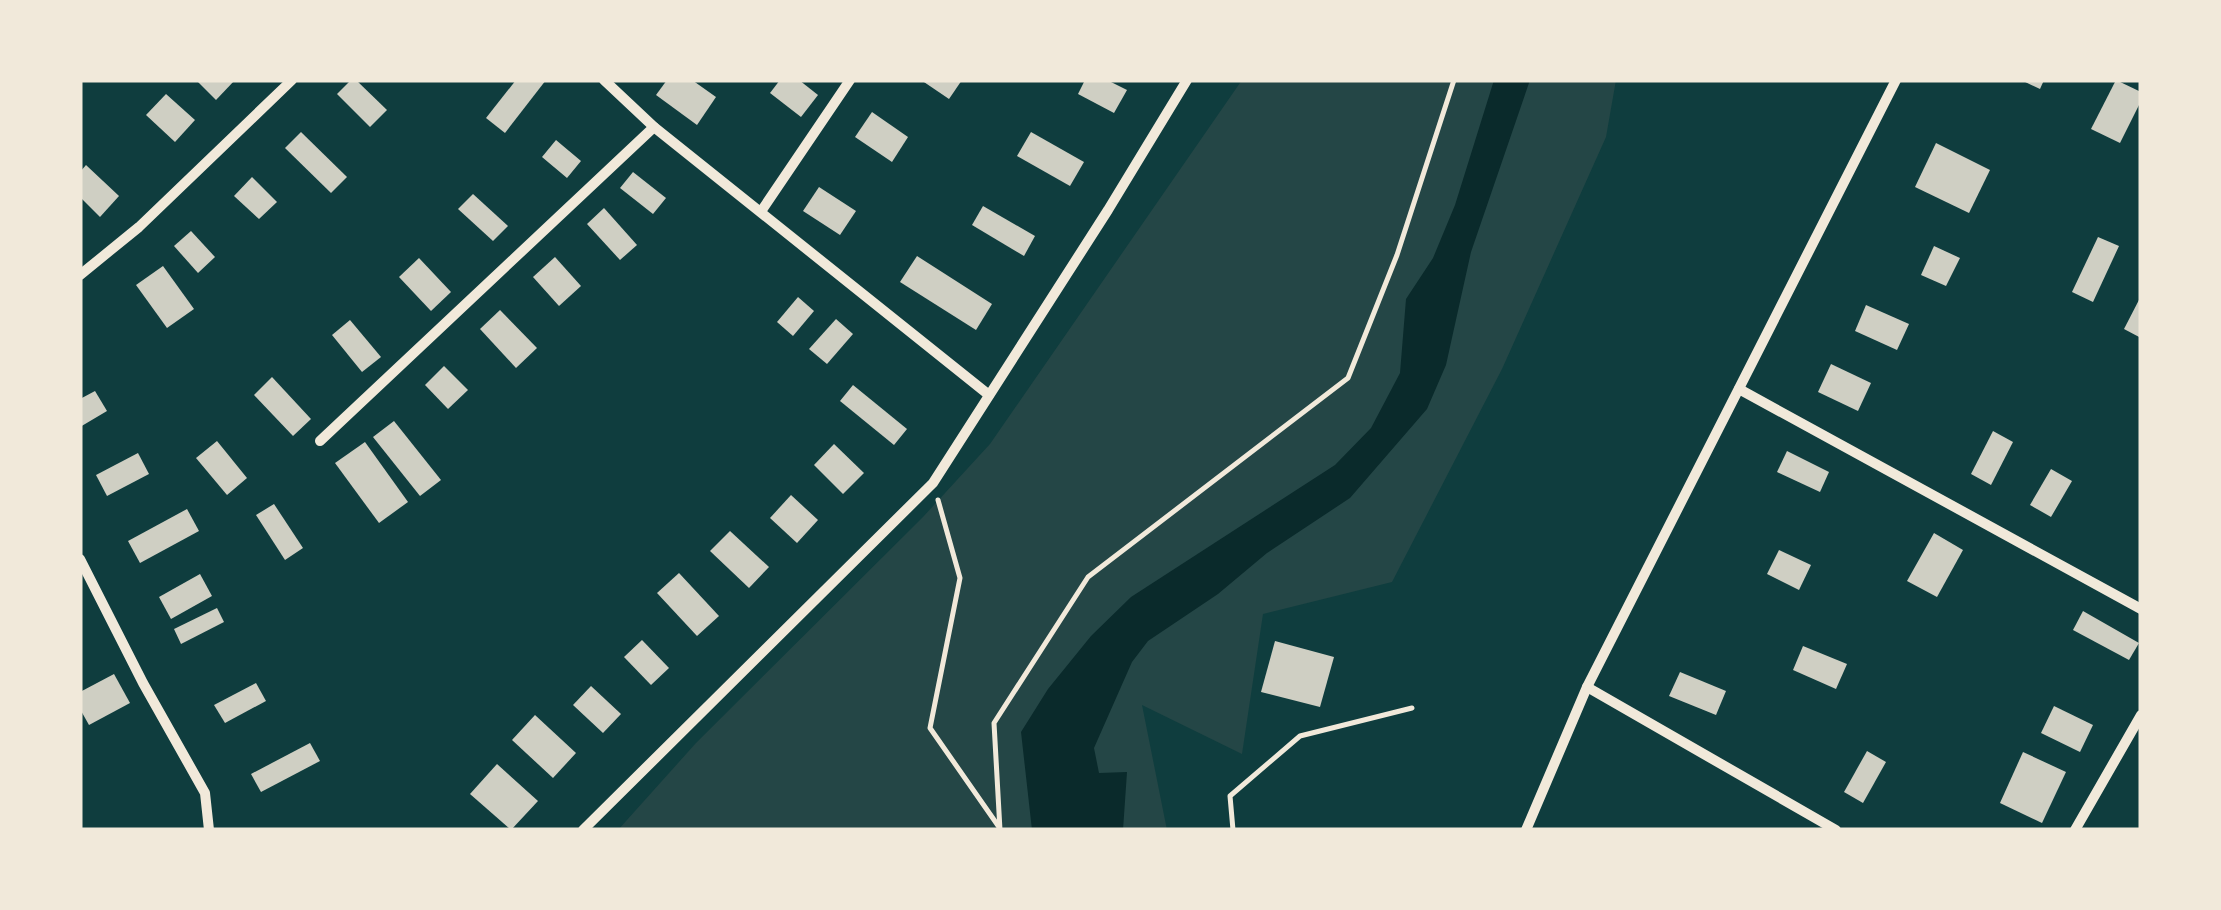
<svg xmlns="http://www.w3.org/2000/svg" width="2221" height="910" font-family="Spectral,serif">
  <style>
    .green { fill: #244646 }
    .water { fill: #0a2a2b }
    .building { fill: #cfcfc3 }
    .lines { fill: none; stroke-linecap: round; stroke-linejoin: round }
    .path { stroke: #f1e9da; stroke-width: 5 }
    .minor { stroke: #f1e9da; stroke-width: 10 }
  </style>
  <rect width="100%" height="100%" fill="#0f3d3e"/>
  <polygon class="green" points="1242,80 1616,80 1606,137 1502,369 1392,582 1263,614 1242,754 1142,705 1167,830 618,830 696,743 923,517 990,444"/>
  <polygon class="water" points="1494,80 1530,80 1471,252 1446,365 1427,409 1350,498 1267,553 1218,594 1148,641 1132,662 1094,748 1099,773 1127,772 1123,830 1032,830 1021,732 1048,689 1091,636 1131,597 1335,465 1371,428 1400,373 1406,299 1433,258 1455,205"/>
  <g class="building">
    <polygon points="196,80 235,80 216,100"/>
    <polygon points="351,80 356,80 387,110 370,127 337,94"/>
    <polygon points="516,80 546,80 505,133 486,118"/>
    <polygon points="667,80 692,80 716,97 697,125 656,95"/>
    <polygon points="780,80 799,80 818,95 801,117 770,93"/>
    <polygon points="921,80 962,80 949,99"/>
    <polygon points="1085,80 1107,80 1127,90 1114,113 1078,94"/>
    <polygon points="2021,80 2044,80 2040,89"/>
    <polygon points="2116,80 2141,92 2141,101 2120,143 2091,129"/>
    <polygon points="166,94 195,120 175,142 146,115"/>
    <polygon points="872,112 908,137 892,162 855,137"/>
    <polygon points="301,132 347,177 331,193 285,148"/>
    <polygon points="1031,132 1084,162 1070,186 1017,156"/>
    <polygon points="556,140 581,161 567,178 542,157"/>
    <polygon points="1936,143 1990,170 1969,213 1915,187"/>
    <polygon points="86,165 119,196 100,217 80,197 80,172"/>
    <polygon points="633,172 666,198 653,214 620,188"/>
    <polygon points="252,177 277,202 259,219 234,196"/>
    <polygon points="819,187 856,211 840,235 803,211"/>
    <polygon points="473,194 508,226 493,241 458,209"/>
    <polygon points="983,206 1035,236 1024,256 972,225"/>
    <polygon points="604,208 637,245 620,260 587,224"/>
    <polygon points="191,231 215,257 198,273 174,246"/>
    <polygon points="2098,237 2119,246 2093,302 2072,292"/>
    <polygon points="1934,246 1960,258 1946,286 1921,275"/>
    <polygon points="917,256 992,304 976,330 900,282"/>
    <polygon points="555,257 581,286 559,306 533,277"/>
    <polygon points="419,258 451,292 431,311 399,277"/>
    <polygon points="163,266 194,309 167,328 136,285"/>
    <polygon points="2141,296 2141,338 2124,329"/>
    <polygon points="798,297 814,311 793,336 777,322"/>
    <polygon points="1866,305 1909,324 1897,350 1855,331"/>
    <polygon points="500,310 537,348 516,368 480,329"/>
    <polygon points="836,319 853,334 827,364 809,349"/>
    <polygon points="350,320 381,357 362,372 332,335"/>
    <polygon points="1831,364 1871,383 1858,411 1818,392"/>
    <polygon points="444,366 468,390 448,409 425,385"/>
    <polygon points="272,377 311,419 293,436 254,395"/>
    <polygon points="853,385 907,429 894,445 840,401"/>
    <polygon points="95,391 107,411 80,427 80,399"/>
    <polygon points="394,421 441,480 420,496 373,437"/>
    <polygon points="1993,431 2013,442 1991,485 1971,474"/>
    <polygon points="217,441 247,478 227,495 196,458"/>
    <polygon points="365,442 408,502 379,523 335,463"/>
    <polygon points="834,444 864,473 843,494 814,465"/>
    <polygon points="1787,451 1829,472 1820,492 1777,472"/>
    <polygon points="138,453 149,474 107,496 96,475"/>
    <polygon points="2051,469 2072,481 2051,517 2030,505"/>
    <polygon points="791,495 818,520 797,543 770,518"/>
    <polygon points="274,504 303,548 285,560 256,515"/>
    <polygon points="187,509 199,531 140,563 128,541"/>
    <polygon points="730,531 769,567 749,588 710,551"/>
    <polygon points="1934,533 1963,550 1937,597 1907,581"/>
    <polygon points="1779,550 1811,565 1799,590 1767,574"/>
    <polygon points="679,573 719,616 697,636 657,593"/>
    <polygon points="200,574 212,596 171,619 159,597"/>
    <polygon points="217,608 224,622 181,644 174,629"/>
    <polygon points="2083,611 2139,643 2129,660 2073,630"/>
    <polygon points="642,640 669,668 651,685 624,657"/>
    <polygon points="1275,641 1334,657 1320,707 1261,692"/>
    <polygon points="1803,646 1847,664 1836,689 1793,670"/>
    <polygon points="1680,672 1726,691 1716,715 1669,696"/>
    <polygon points="114,674 130,703 89,725 80,709 80,692"/>
    <polygon points="256,683 266,701 225,723 214,705"/>
    <polygon points="591,686 621,714 603,733 573,705"/>
    <polygon points="2054,706 2093,725 2080,752 2041,733"/>
    <polygon points="535,715 576,753 553,778 512,740"/>
    <polygon points="310,743 320,761 261,792 251,774"/>
    <polygon points="1867,751 1886,762 1863,803 1844,792"/>
    <polygon points="2023,752 2066,772 2042,823 2000,803"/>
    <polygon points="497,764 538,801 511,830 470,794"/>
  </g>
  <g class="lines">
    <g class="path">
      <polyline points="938,500 960,578 930,728 999,827"/>
      <polyline points="1000,830 994,723 1088,577 1348,378 1397,255 1454,80"/>
      <polyline points="1233,830 1230,796 1300,736 1412,708"/>
    </g>
    <g class="minor">
      <polyline points="604,80 654,127 989,395"/>
      <polyline points="762,210 850,80"/>
      <polyline points="80,275 139,227 292,80"/>
      <polyline points="1739,389 2141,609"/>
      <polyline points="320,441 654,127"/>
      <polyline points="80,559 143,683 205,793 209,830"/>
      <polyline points="1587,687 1836,830"/>
      <polyline points="583,830 933,483 1108,210 1187,80"/>
      <polyline points="1526,830 1587,687 1896,80"/>
      <polyline points="2075,830 2141,715"/>
    </g>
  </g>
  <rect width="2221" height="910" fill="none" stroke="#f1e9da" stroke-width="165"/>
</svg>
